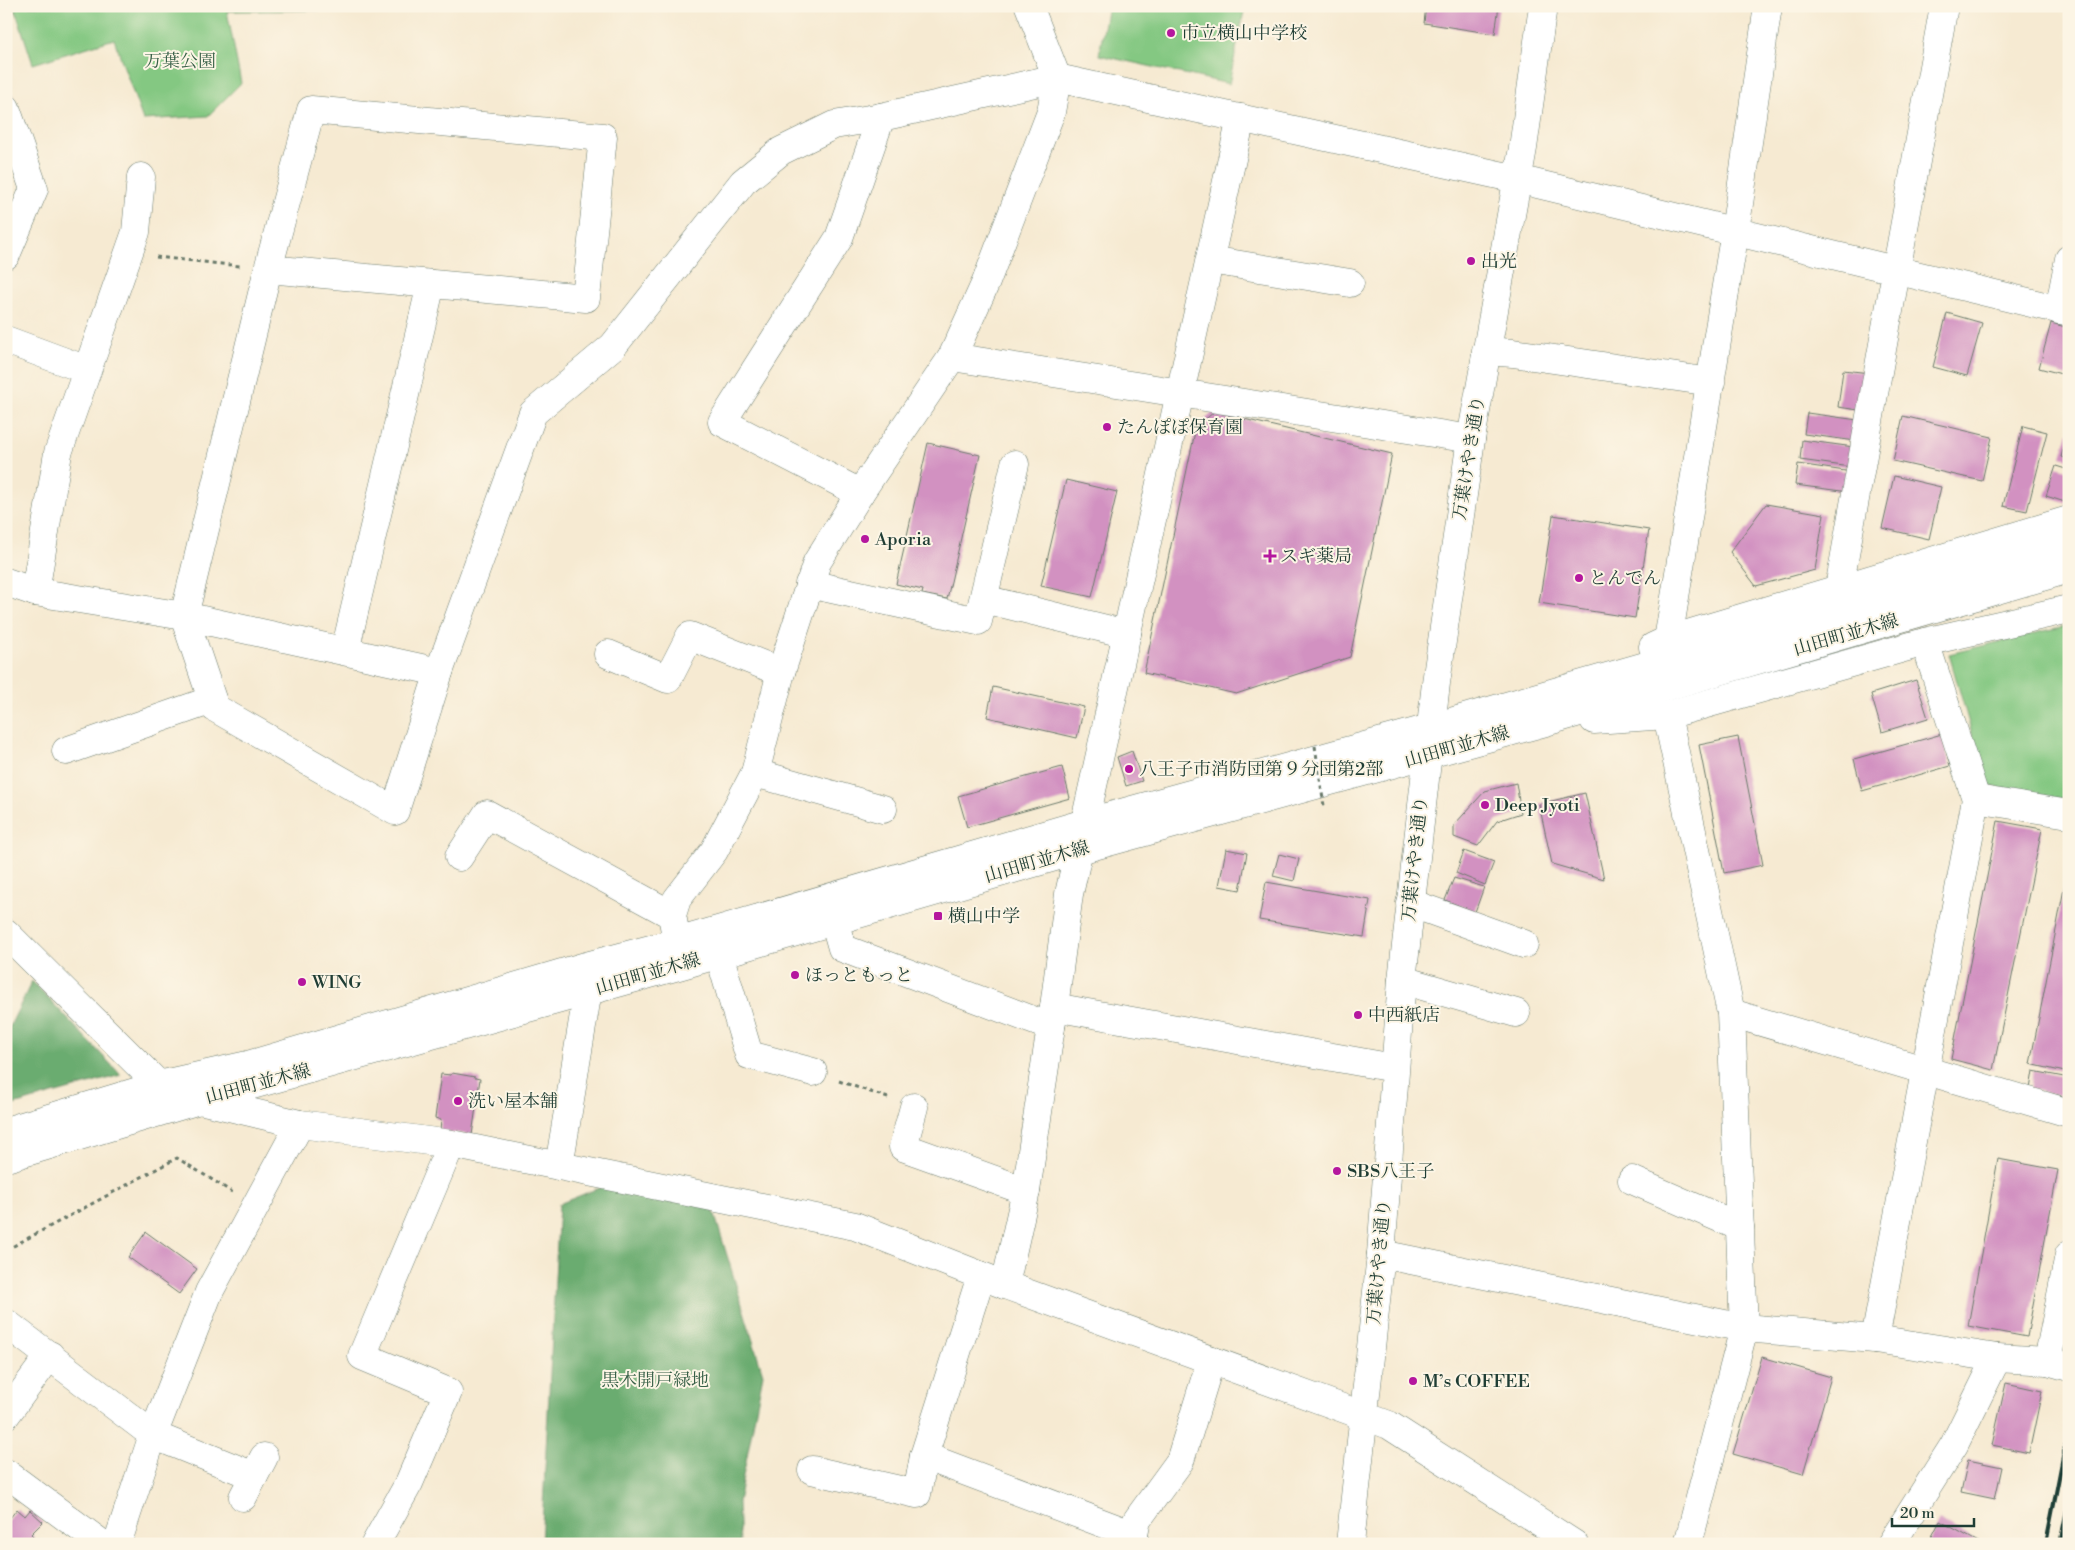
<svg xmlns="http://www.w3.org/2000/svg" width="2075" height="1550" font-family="'Libre Bodoni','Noto Serif JP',serif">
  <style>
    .green { fill: #84c882; stroke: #52825b }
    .forest { fill: #6bac70; stroke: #457452 }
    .building { fill: #d291c1 }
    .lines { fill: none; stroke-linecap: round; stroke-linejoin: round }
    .minor-casing { stroke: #6a7a6b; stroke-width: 29 }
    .path { stroke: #6a7a6b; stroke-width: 3; stroke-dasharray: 4 4; stroke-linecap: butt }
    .minor { stroke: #fff; stroke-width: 28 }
    .rail { stroke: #1f3d34; stroke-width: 4 }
    .path-bridge { stroke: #6a7a6b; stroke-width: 3; stroke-dasharray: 4 4; stroke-linecap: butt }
    .poi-dot { fill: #b5179e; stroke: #fcf5e5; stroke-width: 2 }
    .labels { text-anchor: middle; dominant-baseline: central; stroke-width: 4; stroke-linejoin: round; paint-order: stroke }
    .poi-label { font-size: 18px; fill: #1f3d34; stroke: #fcf5e5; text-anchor: start }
    .park-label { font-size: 18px; fill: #386048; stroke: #fcf5e5 }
    .street-label { font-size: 18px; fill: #1f3d34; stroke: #fcf5e5 }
  </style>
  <rect width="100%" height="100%" fill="#fcf5e5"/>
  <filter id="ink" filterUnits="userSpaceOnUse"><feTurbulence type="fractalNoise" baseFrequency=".02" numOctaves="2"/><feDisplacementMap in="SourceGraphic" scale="10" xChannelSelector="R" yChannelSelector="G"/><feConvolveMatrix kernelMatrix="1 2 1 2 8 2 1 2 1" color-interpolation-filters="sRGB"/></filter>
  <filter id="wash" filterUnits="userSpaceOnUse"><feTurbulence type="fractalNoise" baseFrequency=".0096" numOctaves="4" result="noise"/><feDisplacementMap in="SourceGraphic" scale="20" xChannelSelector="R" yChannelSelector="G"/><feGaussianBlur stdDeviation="1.12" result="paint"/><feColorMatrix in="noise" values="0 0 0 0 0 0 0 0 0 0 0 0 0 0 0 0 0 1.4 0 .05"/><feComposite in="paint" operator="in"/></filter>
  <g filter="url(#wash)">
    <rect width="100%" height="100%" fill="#f6ead2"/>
    <g class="green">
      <polygon points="14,6 377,6 371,10 227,11 241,83 208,116 143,120 114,39 33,64"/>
      <polygon points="1108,6 1245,6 1229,84 1099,55"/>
      <polygon points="2069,625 2069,800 1987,786 1949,654"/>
    </g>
    <g class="forest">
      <polygon points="32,981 121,1075 6,1107 6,1034"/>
      <polygon points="616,1181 713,1209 763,1374 738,1502 740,1544 541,1544 559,1204"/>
    </g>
    <g id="blocks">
      <g class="building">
        <polygon points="1426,6 1499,6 1495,34 1424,23"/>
        <polygon points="1947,313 1982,323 1967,376 1933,367"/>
        <polygon points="2051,323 2069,328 2069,376 2039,368"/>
        <polygon points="1843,370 1870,373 1865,411 1838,407"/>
        <polygon points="1214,412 1392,454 1350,657 1236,694 1144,673 1196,427"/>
        <polygon points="1807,413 1858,420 1856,441 1804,434"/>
        <polygon points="1903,416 1992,437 1982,481 1893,461"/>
        <polygon points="2023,426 2047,432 2027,511 2003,506"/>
        <polygon points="2068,432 2069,432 2069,459 2061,457"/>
        <polygon points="1802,440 1854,447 1851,467 1800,460"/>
        <polygon points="928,443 980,455 947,599 922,594 923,590 896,584"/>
        <polygon points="1798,464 1852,472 1849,492 1795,485"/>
        <polygon points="2056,466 2069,470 2068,503 2046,496"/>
        <polygon points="1894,476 1941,487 1929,539 1882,528"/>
        <polygon points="1066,480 1117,492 1092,597 1041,586"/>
        <polygon points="1766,504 1824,514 1815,570 1756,586 1730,552"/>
        <polygon points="1553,515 1649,530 1635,618 1539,603"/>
        <polygon points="1916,680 1928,718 1882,732 1871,694"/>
        <polygon points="993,687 1084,707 1077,738 987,717"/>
        <polygon points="1942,734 1950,766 1862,791 1854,759"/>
        <polygon points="1738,737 1763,865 1724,873 1699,745"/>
        <polygon points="1132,751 1142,781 1126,786 1117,757"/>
        <polygon points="1062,767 1070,798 967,827 958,796"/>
        <polygon points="1516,783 1521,813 1497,821 1478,846 1454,837 1454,825 1485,791"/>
        <polygon points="1585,793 1604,879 1552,864 1539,804"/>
        <polygon points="1998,821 2042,829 1993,1070 1951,1059"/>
        <polygon points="1226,849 1247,853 1240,890 1219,886"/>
        <polygon points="1464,851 1494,862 1485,885 1456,873"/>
        <polygon points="1279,854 1299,859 1294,881 1273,876"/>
        <polygon points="2068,868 2069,868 2069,1073 2030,1064"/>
        <polygon points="1454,878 1484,887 1475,912 1445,900"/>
        <polygon points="1266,882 1370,900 1364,937 1259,920"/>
        <polygon points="2033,1071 2069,1078 2067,1097 2030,1089"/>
        <polygon points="452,1073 475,1077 475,1078 480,1079 472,1135 440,1131 441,1120 435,1118 441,1074 451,1075"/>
        <polygon points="1998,1159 2058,1170 2027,1337 1968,1326"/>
        <polygon points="146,1232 197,1269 179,1294 128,1257"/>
        <polygon points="1762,1357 1831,1377 1803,1474 1733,1454"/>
        <polygon points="2006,1383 2042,1391 2029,1453 1992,1445"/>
        <polygon points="1968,1460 2002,1467 1995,1499 1961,1492"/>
        <polygon points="17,1509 25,1516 30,1510 43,1522 31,1534 34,1537 27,1544 6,1544 6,1523"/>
        <polygon points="1940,1521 1982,1544 1928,1544"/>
      </g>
    </g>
  </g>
  <g filter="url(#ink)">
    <use href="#blocks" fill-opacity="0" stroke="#6a7a6b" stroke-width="1"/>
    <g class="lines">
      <g class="minor-casing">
        <g id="minor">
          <polyline points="6,108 34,189 6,255"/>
          <polyline points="1210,260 1350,283"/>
          <polyline points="268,269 311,110 603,137 586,298 268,269 184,616 215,708 395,811 439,672 533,413 613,346 743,182 781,151 834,125 881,117 1057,78 1517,179 2069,312"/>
          <polyline points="2059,310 2069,259"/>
          <polyline points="6,340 87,370"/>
          <polyline points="1486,351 1513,353 1711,382"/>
          <polyline points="952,357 1471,439"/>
          <polyline points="860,493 722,422 839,238 881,117"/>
          <polyline points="6,582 35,592 184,616 439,672"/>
          <polyline points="809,584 978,621 1015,464"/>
          <polyline points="1839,588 1944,6"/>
          <polyline points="35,592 58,453 136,232 141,177"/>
          <polyline points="984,599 1127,634"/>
          <polyline points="1668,640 1735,231 1768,6"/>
          <polyline points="1653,647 1668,640 2069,520"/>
          <polyline points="345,651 431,284"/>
          <polyline points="608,654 668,679 690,636 781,672"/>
          <polyline points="1667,715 1731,1013 1744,1328 1688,1544"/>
          <polyline points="1594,720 1667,715 1925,642 2069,609"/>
          <polyline points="66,751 212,700"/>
          <polyline points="755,773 883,809"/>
          <polyline points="1976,799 2069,814"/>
          <polyline points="459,857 487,814 672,915"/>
          <polyline points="1410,903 1524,944"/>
          <polyline points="834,920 842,948 1051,1027"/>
          <polyline points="6,933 159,1085 199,1100 300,1124 451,1144 855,1226 1005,1285 1389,1425 1574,1544"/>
          <polyline points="719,954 749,1055 813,1072"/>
          <polyline points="680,958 672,915 677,899 714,851 755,773 781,672 817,562 860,493 952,357 986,282 1051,112 1057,78 1029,6"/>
          <polyline points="1402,980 1516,1013"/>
          <polyline points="1054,1007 1394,1068"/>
          <polyline points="1731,1013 2069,1113"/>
          <polyline points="914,1107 903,1147 1026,1191"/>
          <polyline points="6,1131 159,1085 248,1065 586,966 677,942 1085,823 1430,728 2069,544"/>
          <polyline points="6,1158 199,1100 682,965 1079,850 1542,723 2069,569"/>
          <polyline points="559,1166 588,990 587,975"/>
          <polyline points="1632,1180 1740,1227"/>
          <polyline points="1381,1254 1744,1328 1875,1339 1997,1358 2048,1361 2069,1367"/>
          <polyline points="981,1276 924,1456 1134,1535"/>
          <polyline points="1005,1285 1026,1191 1054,1007 1069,894 1241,118"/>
          <polyline points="6,1323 153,1435 254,1476"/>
          <polyline points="1875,1339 1976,799 1925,642"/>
          <polyline points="2048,1361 2069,1255"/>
          <polyline points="6,1415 50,1355"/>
          <polyline points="812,1470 917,1494 924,1456"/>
          <polyline points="6,1473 102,1544"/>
          <polyline points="243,1497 264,1457"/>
          <polyline points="117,1544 153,1435 209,1292 300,1124"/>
          <polyline points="375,1544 409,1483 448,1392 362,1356 451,1144"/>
          <polyline points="1132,1544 1137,1520 1180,1461 1211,1360"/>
          <polyline points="1350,1544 1381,1254 1402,980 1436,683 1471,439 1523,148 1543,6"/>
          <polyline points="1891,1544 1954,1445 1997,1358"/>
        </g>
      </g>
      <g class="path">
        <polyline points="156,257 240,266"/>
        <polyline points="839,1081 888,1098"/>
        <polyline points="6,1250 177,1158 232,1192"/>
      </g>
      <use href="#minor" class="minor"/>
      <g class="rail">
        <polyline points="2046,1544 2069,1426"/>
        <polyline points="2060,1544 2069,1500"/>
      </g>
      <polyline class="path-bridge" points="1315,746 1324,806"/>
    </g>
  </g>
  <g class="poi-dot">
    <circle cx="1171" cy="33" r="5"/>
    <circle cx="1471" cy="261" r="5"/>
    <circle cx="1107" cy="427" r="5"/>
    <circle cx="865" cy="539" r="5"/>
    <path d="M1267.5 548.5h5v5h5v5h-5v5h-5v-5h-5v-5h5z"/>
    <circle cx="1579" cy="578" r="5"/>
    <circle cx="1129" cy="769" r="5"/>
    <circle cx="1485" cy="805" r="5"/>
    <rect x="933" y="911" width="10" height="10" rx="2.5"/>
    <circle cx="795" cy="975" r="5"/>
    <circle cx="302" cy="982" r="5"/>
    <circle cx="1358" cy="1015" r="5"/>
    <circle cx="458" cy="1101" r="5"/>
    <circle cx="1337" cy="1171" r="5"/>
    <circle cx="1413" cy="1381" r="5"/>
  </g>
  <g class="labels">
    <g class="poi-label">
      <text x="1181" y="33">市立横山中学校</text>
      <text x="1481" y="261">出光</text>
      <text x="1117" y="427">たんぽぽ保育園</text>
      <text x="875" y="539">Aporia</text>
      <text x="1280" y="556">スギ薬局</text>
      <text x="1589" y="578">とんでん</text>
      <text x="1139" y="769">八王子市消防団第９分団第2部</text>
      <text x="1495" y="805">Deep Jyoti</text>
      <text x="948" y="916">横山中学</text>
      <text x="805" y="975">ほっともっと</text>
      <text x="312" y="982">WING</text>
      <text x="1368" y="1015">中西紙店</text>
      <text x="468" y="1101">洗い屋本舗</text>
      <text x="1347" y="1171">SBS八王子</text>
      <text x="1423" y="1381">M’s COFFEE</text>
    </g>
    <g class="park-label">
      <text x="180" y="61">万葉公園</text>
      <text x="655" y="1380">黒木開戸緑地</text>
    </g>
    <g class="street-label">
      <text transform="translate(1469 458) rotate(-81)">万葉けやき通り</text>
      <text transform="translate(1846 635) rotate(-16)">山田町並木線</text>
      <text transform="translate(1457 747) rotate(-16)">山田町並木線</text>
      <text transform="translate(1415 859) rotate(-84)">万葉けやき通り</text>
      <text transform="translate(1037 862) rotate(-16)">山田町並木線</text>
      <text transform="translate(648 974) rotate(-16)">山田町並木線</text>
      <text transform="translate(258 1084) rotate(-15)">山田町並木線</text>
      <text transform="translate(1379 1262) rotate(-85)">万葉けやき通り</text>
    </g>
  </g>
  <rect width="2075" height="1550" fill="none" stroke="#fcf5e5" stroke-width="25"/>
  <path d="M1892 1518v8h82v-8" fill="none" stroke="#1f3d34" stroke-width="2.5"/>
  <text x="1900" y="1518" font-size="15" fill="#1f3d34" stroke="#fcf5e5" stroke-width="4" paint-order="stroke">20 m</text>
</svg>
